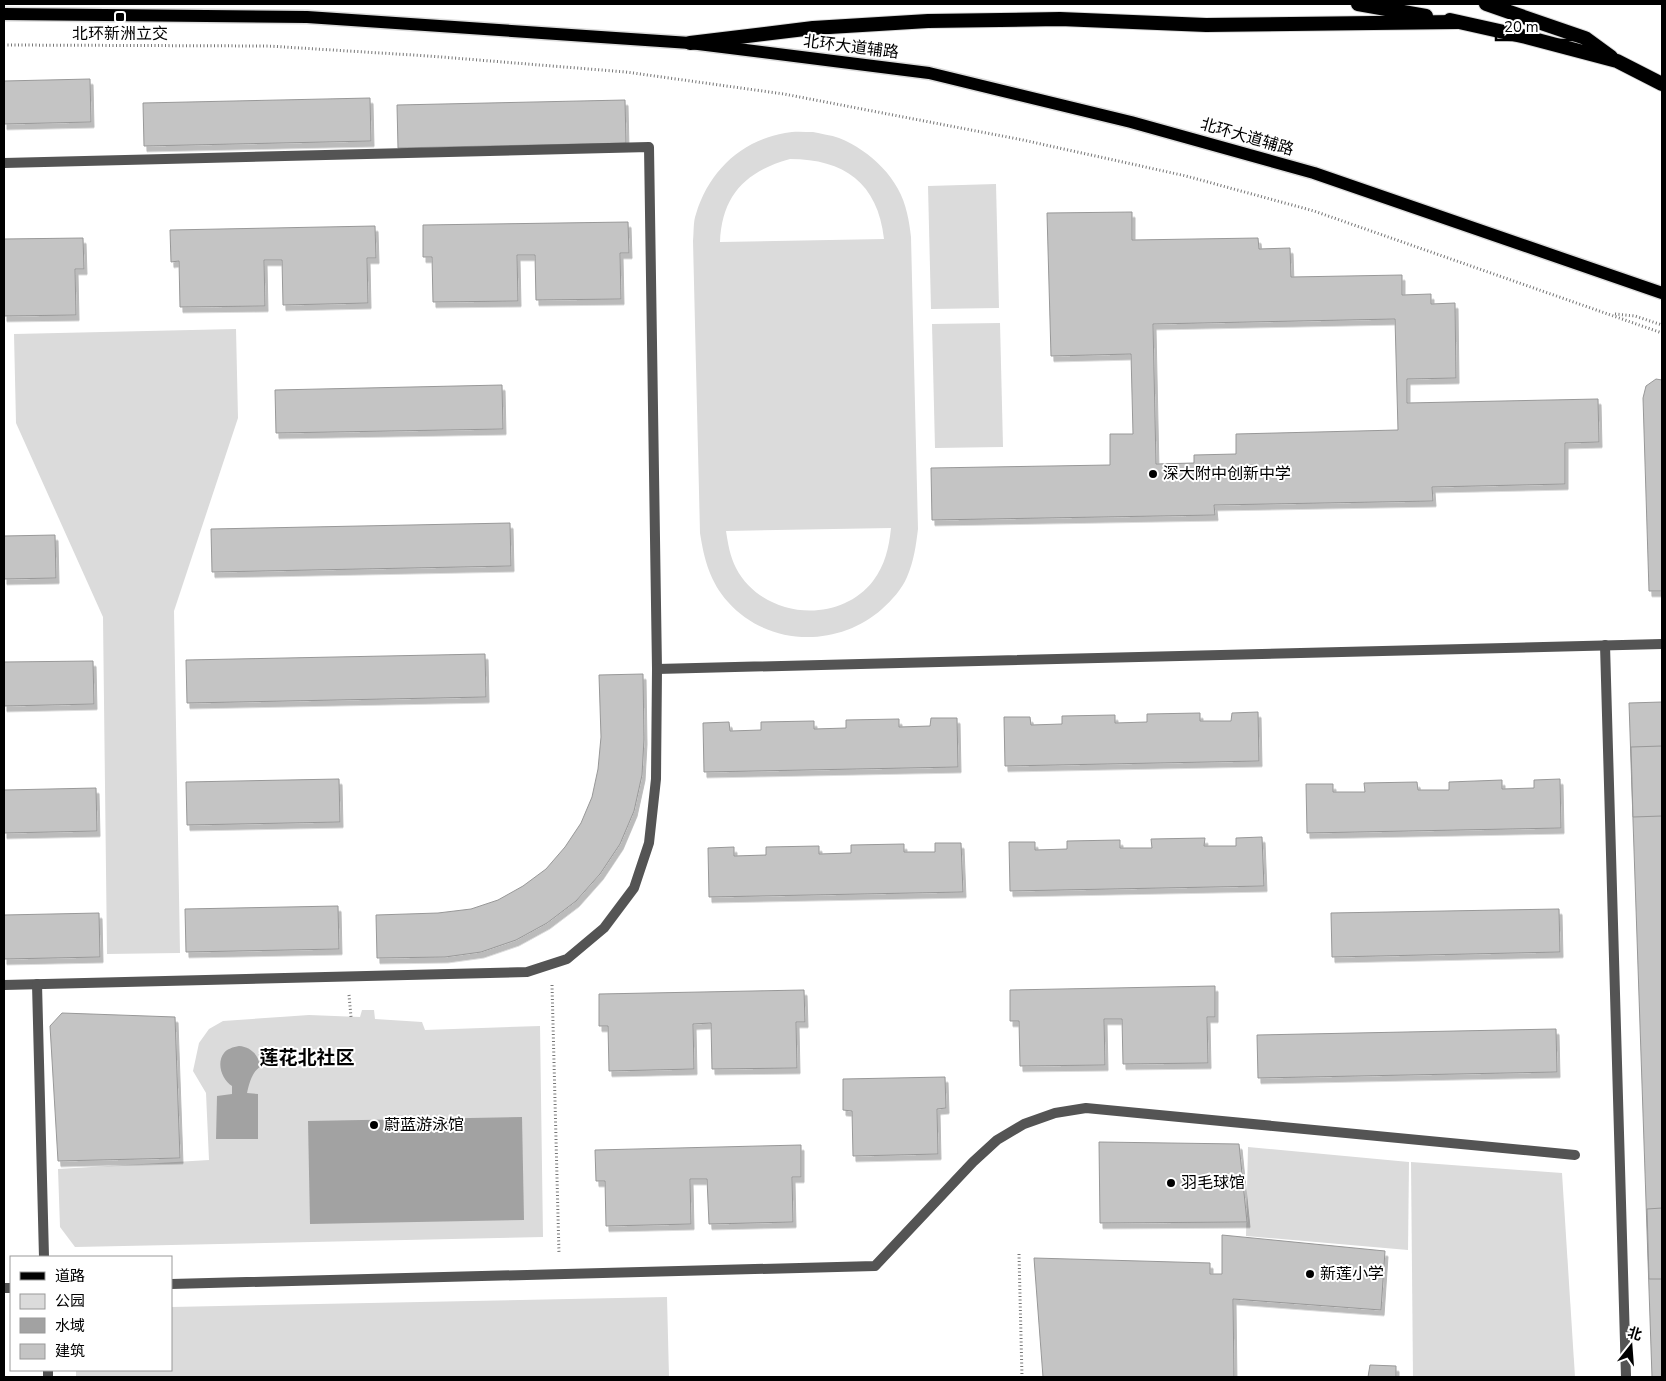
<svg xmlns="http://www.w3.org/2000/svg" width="1666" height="1381" font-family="'Nunito Sans','Noto Sans SC',sans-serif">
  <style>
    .green { fill: #dbdbdb; fill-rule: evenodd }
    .water { fill: #a2a2a2 }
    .building { fill: #c4c4c4; stroke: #989898; fill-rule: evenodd; filter: url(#shadow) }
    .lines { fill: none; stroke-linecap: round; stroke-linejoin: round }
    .primary-casing { stroke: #dbdbdb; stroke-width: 15 }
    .trunk-casing { stroke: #dbdbdb; stroke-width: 16 }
    .path { stroke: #767676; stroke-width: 3; stroke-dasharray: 1 2.5; stroke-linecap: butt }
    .minor { stroke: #545454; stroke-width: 10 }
    .primary { stroke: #000; stroke-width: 12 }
    .trunk { stroke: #000; stroke-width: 14 }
    .poi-dot { fill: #000; stroke: #fff; stroke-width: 2 }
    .labels { text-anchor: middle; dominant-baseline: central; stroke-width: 4; stroke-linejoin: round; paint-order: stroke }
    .poi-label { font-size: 16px; fill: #000; stroke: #fff; text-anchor: start }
    .street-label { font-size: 16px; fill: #000; stroke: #fff }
    .quarter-label { font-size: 19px; font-weight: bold; fill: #000; stroke: #fff }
  </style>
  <defs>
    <filter id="shadow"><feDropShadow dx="3" dy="5.5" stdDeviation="0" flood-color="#0004"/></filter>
  </defs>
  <rect width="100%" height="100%" fill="#fff"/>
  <g class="green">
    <path d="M813 132C821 134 831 135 839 138 871 151 900 179 907 213 909 221 910 229 911 237L918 529C916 545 914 561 907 577 902 589 892 600 882 609 838 648 768 647 728 602 710 582 704 559 700 533L693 241C694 232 693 222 696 214 709 171 741 141 785 133 794 131 804 132 813 132ZM790 159C844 159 878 183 884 239L720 242C722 195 746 171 790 159ZM891 528C889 548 885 565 873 581 838 626 762 618 736 568 730 556 728 544 726 531Z"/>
    <polygon points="996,184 999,308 931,309 928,186"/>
    <polygon points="1000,323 1003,447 935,448 932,324"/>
    <polygon points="236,329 238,418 174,611 180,953 107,954 103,617 16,423 14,334"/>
    <polygon points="362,1010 374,1010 375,1019 422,1022 425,1030 540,1026 543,1237 75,1247 60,1227 58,1169 209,1160 206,1093 193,1071 199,1043 209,1029 223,1021 309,1015 360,1017"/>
    <polygon points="1248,1147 1409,1162 1408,1250 1246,1236"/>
    <polygon points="1411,1162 1562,1173 1575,1377 1413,1377"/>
    <polygon points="667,1297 669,1377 76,1377 76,1370 171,1370 171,1307"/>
  </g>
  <g class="water">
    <path d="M239 1046C251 1047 259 1055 260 1067 252 1072 249 1084 247 1093L258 1094V1139H216L217 1096 232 1094V1086C222 1080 216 1063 224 1053 227 1049 233 1047 239 1046Z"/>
    <polygon points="522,1117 524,1220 310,1224 308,1121"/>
  </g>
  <g class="building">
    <polygon points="90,79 91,122 4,124 4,81"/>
    <polygon points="370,98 371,141 144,146 143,103"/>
    <polygon points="625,100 626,143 398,148 397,105"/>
    <path d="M1132 212V240L1258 238 1259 249 1290 248 1291 277 1402 275V295L1431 294V304L1455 303 1456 378 1407 379V403L1598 399 1599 442 1565 443V484L1432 487 1433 501 1214 505 1215 515 932 520 931 468 1110 465V434H1133L1131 354 1051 356 1047 213ZM1395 319 1398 430 1236 434V454L1194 455V463L1156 464 1153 324Z"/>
    <polygon points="628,222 629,253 620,253 621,299 536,300 535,255 517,255 518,301 433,302 432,257 423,257 423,225"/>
    <polygon points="375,226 376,258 367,258 368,303 283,305 282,260 264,260 265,306 180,307 179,261 171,262 170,230"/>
    <polygon points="83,238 84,269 75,269 76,315 4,316 4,239"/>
    <polygon points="1656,379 1662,380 1662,591 1649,591 1643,398 1646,386"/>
    <polygon points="502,385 503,429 276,433 275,390"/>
    <polygon points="510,523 511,566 212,572 211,529"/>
    <polygon points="55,535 56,578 4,579 4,536"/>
    <polygon points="485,654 486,697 187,703 186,660"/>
    <polygon points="93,661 94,704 4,706 4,662"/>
    <polygon points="643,674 644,739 642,775 634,811 620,844 600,874 576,901 547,923 516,940 481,952 445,957 377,958 376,915 438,913 471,909 498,900 523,886 546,869 565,847 581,823 592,797 598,769 601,737 599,675"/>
    <polygon points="1662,702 1662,1377 1652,1377 1629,703"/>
    <polygon points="1258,712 1259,761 1005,766 1004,717 1030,717 1031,725 1062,724 1062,716 1115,715 1115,723 1147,722 1147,714 1200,713 1200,721 1231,721 1232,713"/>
    <polygon points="931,718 957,718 958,767 704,772 703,723 729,722 730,731 761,730 761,722 814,721 814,729 846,728 846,720 899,719 899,727 930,726"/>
    <polygon points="1662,746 1662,816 1633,817 1631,747"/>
    <polygon points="339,779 340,822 187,825 186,782"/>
    <polygon points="1560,779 1561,828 1307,833 1306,784 1333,784 1333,792 1365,792 1364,783 1417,782 1418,790 1449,790 1449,782 1502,780 1502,789 1534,788 1534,780"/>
    <polygon points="96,788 97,831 4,833 4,790"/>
    <polygon points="1262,837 1264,886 1010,891 1009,842 1035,842 1035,850 1067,849 1067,841 1120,840 1120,848 1152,848 1151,839 1205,838 1204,846 1236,846 1236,838"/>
    <polygon points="935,843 961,843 963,892 709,897 708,848 734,847 734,856 766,855 766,847 819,846 819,854 851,853 851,845 904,844 904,852 935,852"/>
    <polygon points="338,906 339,949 186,952 185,909"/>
    <polygon points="1559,909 1560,952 1332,957 1331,913"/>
    <polygon points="99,913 100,957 4,959 4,915"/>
    <polygon points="1215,986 1215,1017 1207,1017 1208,1063 1123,1064 1122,1019 1104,1019 1105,1065 1020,1066 1019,1021 1010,1021 1010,990"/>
    <polygon points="804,990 805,1022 796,1022 797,1068 712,1069 711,1023 693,1024 694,1069 609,1071 608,1026 599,1026 599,994"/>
    <polygon points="62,1013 175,1017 180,1158 58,1161 50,1026"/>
    <polygon points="1556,1029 1557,1072 1258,1078 1257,1035"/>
    <polygon points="945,1077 946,1108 937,1109 938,1154 853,1156 852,1111 843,1110 843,1079"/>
    <polygon points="1099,1142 1239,1144 1247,1222 1100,1223"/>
    <polygon points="801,1145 801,1177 792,1177 793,1222 709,1224 707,1179 690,1179 691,1224 606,1226 605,1181 596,1181 595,1150"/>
    <polygon points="1662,1208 1662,1279 1649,1279 1647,1209"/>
    <polygon points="1222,1235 1385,1251 1381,1310 1233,1299 1234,1377 1289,1377 1043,1377 1034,1258 1210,1263 1210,1274 1222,1274"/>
    <polygon points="1370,1365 1396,1366 1396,1377 1368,1377"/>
  </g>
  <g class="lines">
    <g class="primary-casing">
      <polyline id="primary" points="4,14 307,17 690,43 929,73 1131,122 1314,173 1662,293"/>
    </g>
    <g class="trunk-casing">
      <g id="trunk">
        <polyline points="1358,4 1426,16"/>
        <polyline points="1486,4 1585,38 1611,57"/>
        <polyline points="1450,20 1526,37 1617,61 1662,84"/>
        <polyline points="690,43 813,28 928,21 1060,19 1206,25 1457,22"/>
      </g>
    </g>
    <g class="path">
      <polyline points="4,45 268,46 429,56 626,72 784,94 1023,140 1186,176 1314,211 1662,333"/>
      <polyline points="1615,314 1635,316 1662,325"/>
      <polyline points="552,985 559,1254"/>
      <polyline points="349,995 351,1017"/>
      <polyline points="1019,1254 1022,1377"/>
    </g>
    <g class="minor">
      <polyline points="4,163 649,147 657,669 656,779 649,843 634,888 604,928 567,959 527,972 4,985"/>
      <polyline points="1605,645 1626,1377"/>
      <polyline points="657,669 1662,644"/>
      <polyline points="37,984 44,1257"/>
      <polyline points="171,1284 875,1266 973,1162 997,1140 1024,1124 1055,1113 1086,1108 1575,1155"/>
      <polyline points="4,1288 11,1288"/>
      <polyline points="48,1370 48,1377"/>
    </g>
    <use href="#primary" class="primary"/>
    <use href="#trunk" class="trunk"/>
  </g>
  <g class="poi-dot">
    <rect x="115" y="12" width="10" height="10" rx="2.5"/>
    <circle cx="1153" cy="474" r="5"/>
    <circle cx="374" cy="1125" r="5"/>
    <circle cx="1171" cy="1183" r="5"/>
    <circle cx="1310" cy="1274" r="5"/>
  </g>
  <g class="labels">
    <g class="poi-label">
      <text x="120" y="34" text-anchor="middle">北环新洲立交</text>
      <text x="1163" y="474">深大附中创新中学</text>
      <text x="384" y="1125">蔚蓝游泳馆</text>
      <text x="1181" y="1183">羽毛球馆</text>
      <text x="1320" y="1274">新莲小学</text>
    </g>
    <g class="street-label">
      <text transform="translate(851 47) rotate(7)">北环大道辅路</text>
      <text transform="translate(1247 137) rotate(16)">北环大道辅路</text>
    </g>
    <g class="quarter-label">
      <text x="307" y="1058">莲花北社区</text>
    </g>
  </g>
  <rect width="1666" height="1381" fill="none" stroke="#000000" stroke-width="10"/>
  <rect x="10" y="1256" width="162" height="115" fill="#ffffff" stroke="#999999"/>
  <rect x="20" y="1272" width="25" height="8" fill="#000000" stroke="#999999"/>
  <text x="55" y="1281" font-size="15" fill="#000000">道路</text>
  <rect x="20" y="1294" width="25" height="15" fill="#dbdbdb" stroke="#999999"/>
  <text x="55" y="1306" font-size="15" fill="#000000">公园</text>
  <rect x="20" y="1318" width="25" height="15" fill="#a2a2a2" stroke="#999999"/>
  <text x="55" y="1331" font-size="15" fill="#000000">水域</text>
  <rect x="20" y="1344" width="25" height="15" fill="#c4c4c4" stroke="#999999"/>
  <text x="55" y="1356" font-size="15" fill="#000000">建筑</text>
  <g transform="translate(1631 1346) rotate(17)" stroke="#ffffff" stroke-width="4" paint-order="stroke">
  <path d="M0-4L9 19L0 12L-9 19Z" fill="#000000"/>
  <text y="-8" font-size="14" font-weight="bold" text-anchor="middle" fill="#000000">北</text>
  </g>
  <path d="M1496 32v8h89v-8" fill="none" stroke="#000000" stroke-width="2.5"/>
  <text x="1504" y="32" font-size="15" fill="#000000" stroke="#ffffff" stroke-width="4" paint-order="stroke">20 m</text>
</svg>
